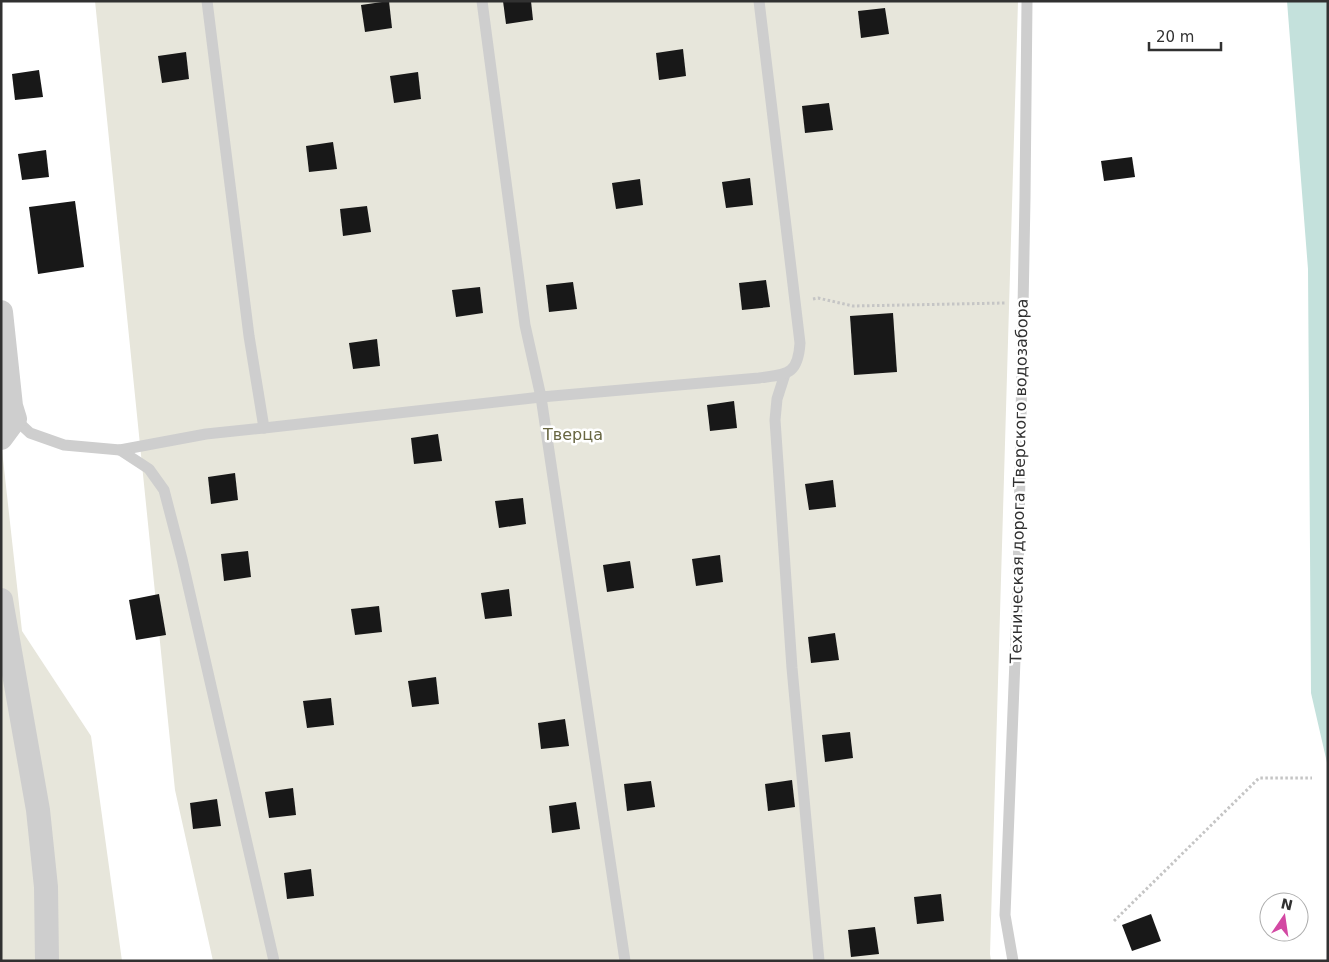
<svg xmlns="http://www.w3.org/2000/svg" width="1329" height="962" font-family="'DejaVu Sans',sans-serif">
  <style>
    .green { fill: #e7e6db }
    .water { fill: #c4e1dc }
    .building { fill: #181818 }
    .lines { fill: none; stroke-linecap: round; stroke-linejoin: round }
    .path { stroke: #c5c5c5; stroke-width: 3; stroke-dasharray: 2.5 2.5; stroke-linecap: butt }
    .lane { stroke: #cecece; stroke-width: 11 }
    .street { stroke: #cecece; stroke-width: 24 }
    .labels { text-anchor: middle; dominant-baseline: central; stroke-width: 5; stroke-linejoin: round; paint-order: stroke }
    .park-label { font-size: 16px; fill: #686642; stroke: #fff }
    .street-label { font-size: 16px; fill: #313131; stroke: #fff }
  </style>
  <rect width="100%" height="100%" fill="#fff"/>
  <g class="green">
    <polygon points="95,1 1018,1 990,954 991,961 213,961 175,790"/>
    <polygon points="1,441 22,631 91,736 122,961 1,961"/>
  </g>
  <polygon class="water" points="1287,1 1328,1 1328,767 1311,693 1308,269"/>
  <g class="building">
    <polygon points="389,1 392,28 365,32 361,5"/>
    <polygon points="503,1 531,1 533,20 506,24"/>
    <polygon points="885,8 889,34 861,38 858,11"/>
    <polygon points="683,49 686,76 659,80 656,53"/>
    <polygon points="186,52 189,79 162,83 158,56"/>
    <polygon points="39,70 43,97 15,100 12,74"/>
    <polygon points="418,72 421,99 394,103 390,76"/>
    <polygon points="829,103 833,130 805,133 802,106"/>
    <polygon points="333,142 337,169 309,172 306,146"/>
    <polygon points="46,150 49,177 22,180 18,154"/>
    <polygon points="1132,157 1135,177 1104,181 1101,161"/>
    <polygon points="750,178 753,205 726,208 722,182"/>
    <polygon points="640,179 643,205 616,209 612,183"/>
    <polygon points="75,201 84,267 38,274 29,207"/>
    <polygon points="367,206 371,232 343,236 340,209"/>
    <polygon points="766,280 770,307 742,310 739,283"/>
    <polygon points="573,282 577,309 549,312 546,285"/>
    <polygon points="480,287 483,313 456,317 452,290"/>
    <polygon points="893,313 897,372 854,375 850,316"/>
    <polygon points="377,339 380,366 353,369 349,343"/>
    <polygon points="734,401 737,428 710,431 707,405"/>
    <polygon points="438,434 442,461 414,464 411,438"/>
    <polygon points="235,473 238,500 211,504 208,477"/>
    <polygon points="833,480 836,507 809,510 805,484"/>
    <polygon points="523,498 526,524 499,528 495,501"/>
    <polygon points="248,551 251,577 224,581 221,554"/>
    <polygon points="720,555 723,582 696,586 692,559"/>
    <polygon points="630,561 634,588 607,592 603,565"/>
    <polygon points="509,589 512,616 485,619 481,593"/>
    <polygon points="159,594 166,635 136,640 129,600"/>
    <polygon points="379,606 382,632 355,635 351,609"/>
    <polygon points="835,633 839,660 811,663 808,637"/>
    <polygon points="436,677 439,704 412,707 408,681"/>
    <polygon points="331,698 334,725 307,728 303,701"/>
    <polygon points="565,719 569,746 541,749 538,723"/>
    <polygon points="850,732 853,758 825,762 822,735"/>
    <polygon points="792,780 795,807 768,811 765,784"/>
    <polygon points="651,781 655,807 627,811 624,784"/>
    <polygon points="293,788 296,815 269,818 265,792"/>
    <polygon points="217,799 221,826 193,829 190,803"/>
    <polygon points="576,802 580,829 552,833 549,806"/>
    <polygon points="311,869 314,896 287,899 284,873"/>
    <polygon points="941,894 944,921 917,924 914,897"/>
    <polygon points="1151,914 1161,941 1132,951 1122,925"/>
    <polygon points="875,927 879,954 851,957 848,930"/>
  </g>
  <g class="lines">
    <g class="path">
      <polyline points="813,299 818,298 853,306 1005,303"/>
      <polyline points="1114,921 1259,778 1312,778"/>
    </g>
    <g class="lane">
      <polyline points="207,1 249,336 264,428"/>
      <polyline points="482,1 525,325 541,397 625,961"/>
      <polyline points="785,374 777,399 775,420 792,668 819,961"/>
      <path d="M15 419 30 433 64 445 120 450 206 434 264 428 541 397 759 378C786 374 798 376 800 343L759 1"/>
      <polyline points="120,450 149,469 164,490 182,559 274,961"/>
      <polyline points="1013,961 1005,915 1018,583 1025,198 1027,1"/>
    </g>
    <g class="street">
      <polyline points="1,312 11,406 15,419 1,438"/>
      <polyline points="1,600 38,810 46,887 47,961"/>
    </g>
  </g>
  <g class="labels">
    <g class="park-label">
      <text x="573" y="434">Тверца</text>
    </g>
    <g class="street-label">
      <text transform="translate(1019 481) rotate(-89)">Техническая дорога Тверского водозабора</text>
    </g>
  </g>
  <rect width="1329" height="962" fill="none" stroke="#313131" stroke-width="5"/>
  <g transform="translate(1284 917) rotate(13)"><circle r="24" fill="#ffffff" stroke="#adadad"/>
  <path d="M0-4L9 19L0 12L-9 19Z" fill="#d348a3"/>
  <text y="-8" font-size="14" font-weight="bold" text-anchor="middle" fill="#313131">N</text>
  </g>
  <path d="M1149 42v8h72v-8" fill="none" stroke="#313131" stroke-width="2.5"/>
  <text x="1156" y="42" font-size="15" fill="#313131" stroke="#ffffff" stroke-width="4" paint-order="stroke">20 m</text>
</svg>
